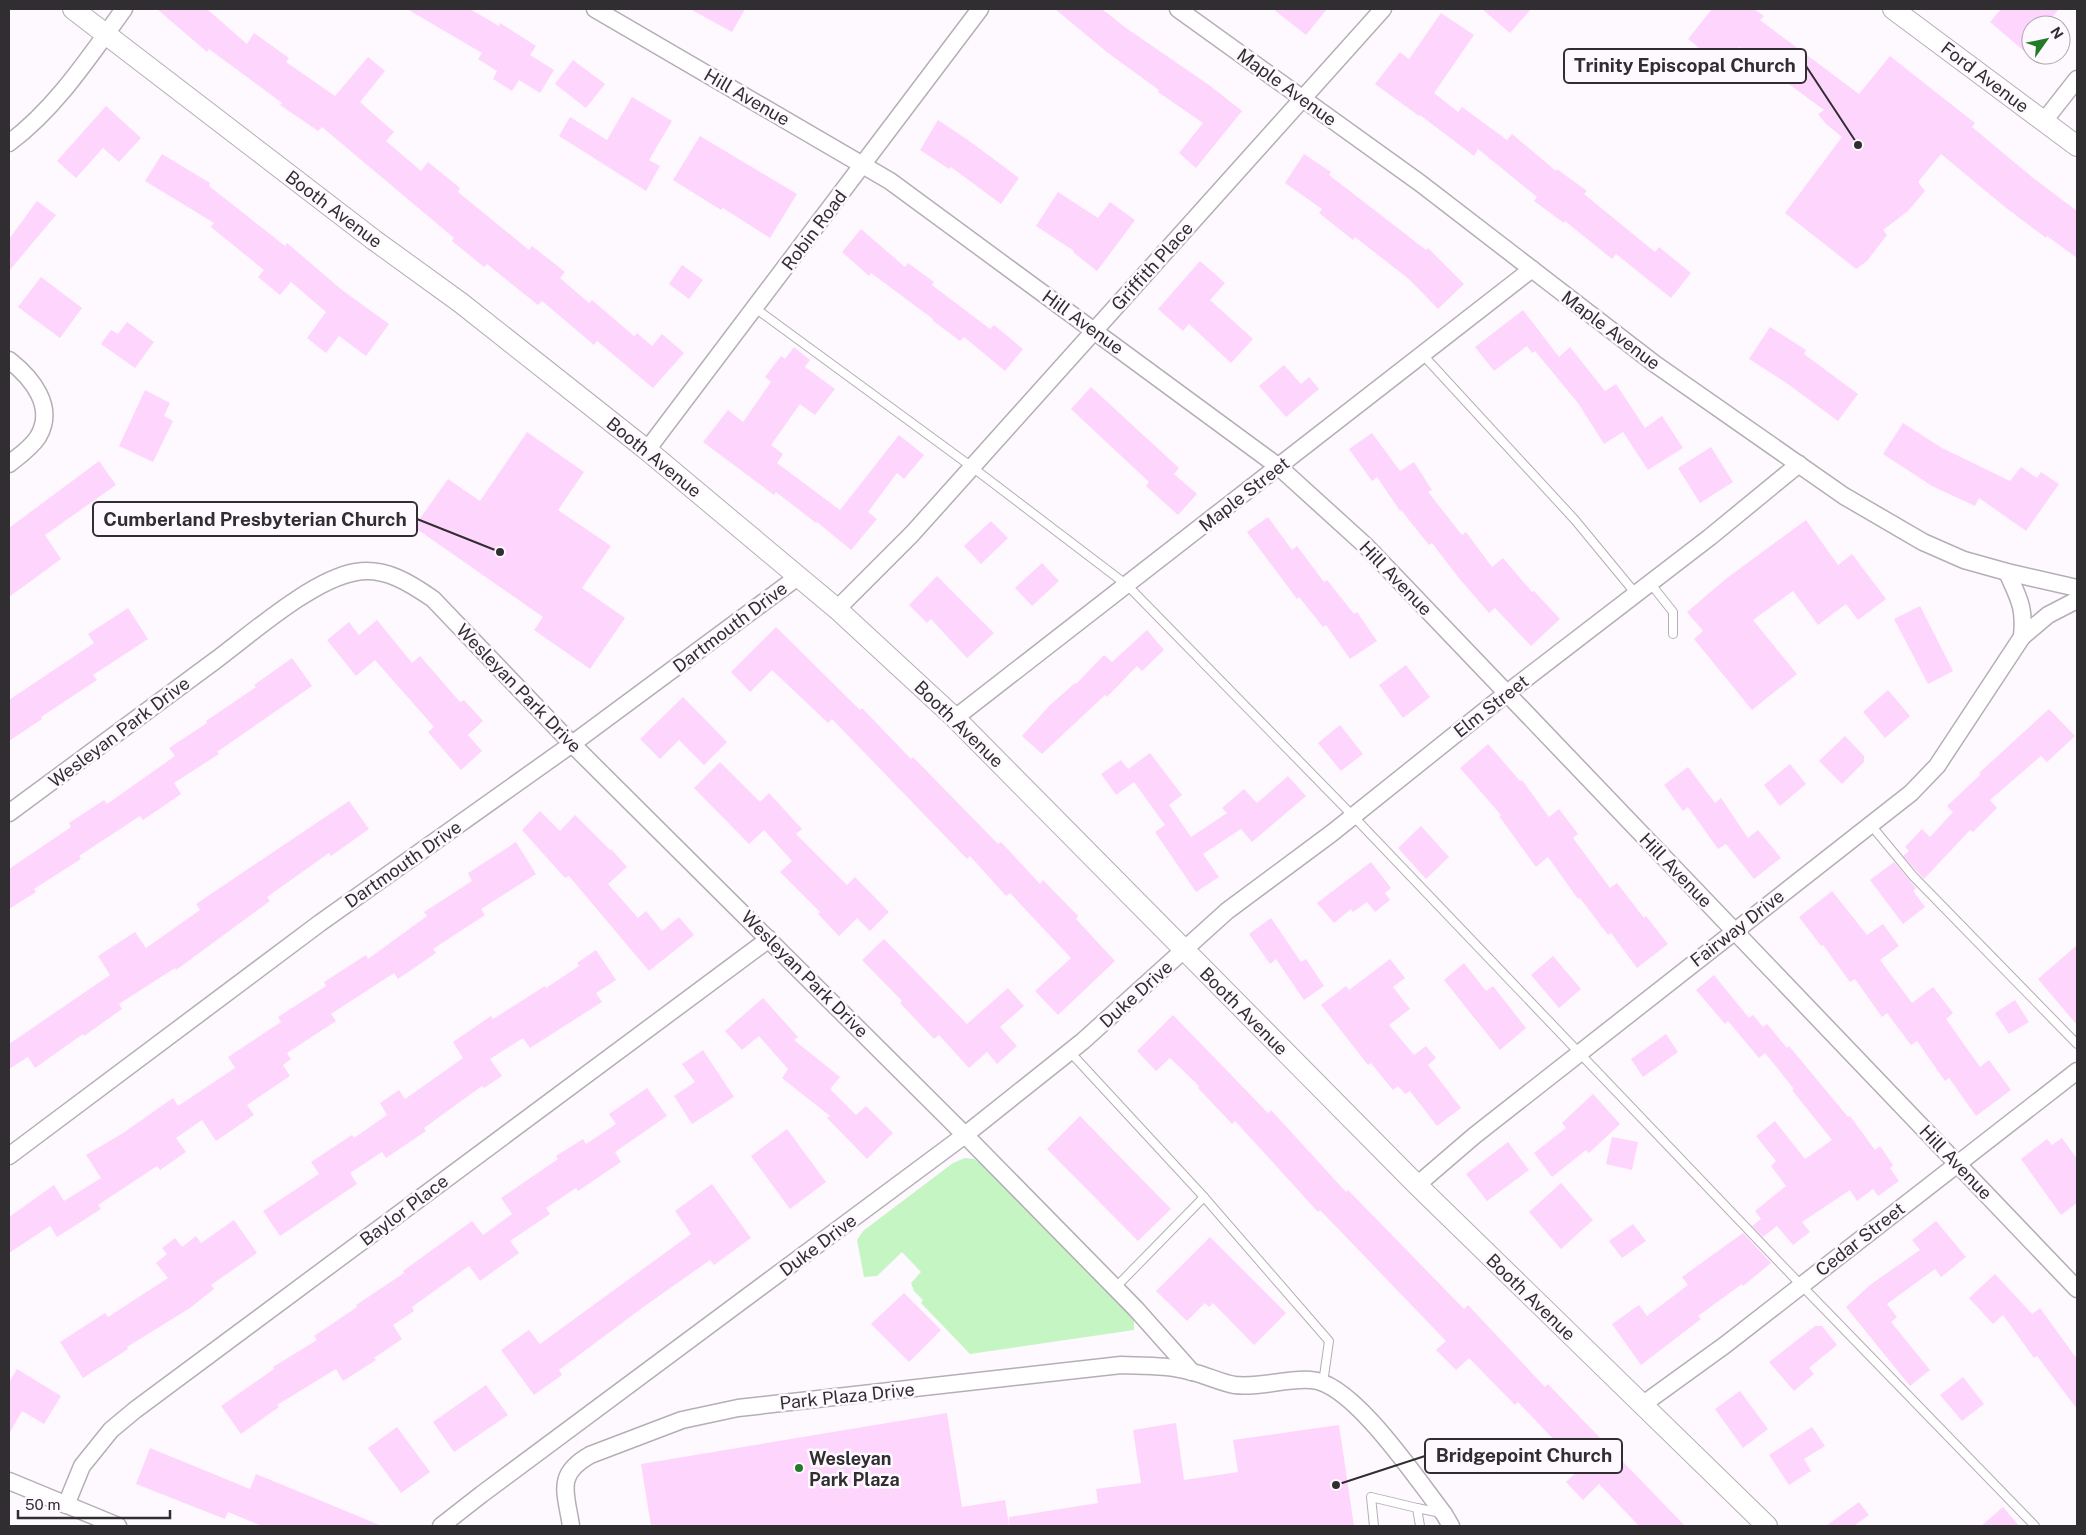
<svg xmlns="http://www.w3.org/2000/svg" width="2086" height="1535" font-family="'Public Sans',sans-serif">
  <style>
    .green { fill: #c4f5c3 }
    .building { fill: #fed5fd }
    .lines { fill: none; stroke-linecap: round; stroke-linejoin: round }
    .service-casing { stroke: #b6aeb6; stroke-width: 10 }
    .minor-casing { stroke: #b6aeb6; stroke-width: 19 }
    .tertiary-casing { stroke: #b6aeb6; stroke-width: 22 }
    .service { stroke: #fff; stroke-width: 8 }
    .minor { stroke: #fff; stroke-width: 16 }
    .tertiary { stroke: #fff; stroke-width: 20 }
    .poi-dot { fill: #237b29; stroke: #fef9fe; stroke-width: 2 }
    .labels { text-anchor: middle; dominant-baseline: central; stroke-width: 5; stroke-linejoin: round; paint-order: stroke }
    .street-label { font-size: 18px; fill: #312e31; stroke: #fef9fe }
    .poi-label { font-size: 18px; font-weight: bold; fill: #312e31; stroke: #fef9fe; text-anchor: start }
    .leader { fill: none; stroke: #312e31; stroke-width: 2 }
    .callout-dot { fill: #312e31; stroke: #fef9fe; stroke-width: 2 }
    .callout { fill: #fef9fe; stroke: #312e31; stroke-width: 2 }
    .callout-label { font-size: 19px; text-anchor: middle; font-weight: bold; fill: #312e31 }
  </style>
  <rect width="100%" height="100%" fill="#fef9fe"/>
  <polygon class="green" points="965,1158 974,1159 982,1164 1130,1314 1134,1320 1134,1330 970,1354 921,1303 923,1300 914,1291 911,1283 921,1272 902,1252 877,1276 864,1277 857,1240 863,1231 953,1163"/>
  <g class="building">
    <polygon points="157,9 207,9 247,44 254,33 289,58 286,62 335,96 368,57 385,71 360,102 394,132 386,141 421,171 428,162 460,188 458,192 529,250 532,246 565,272 560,278 589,303 592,300 634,336 637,333 652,346 662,334 684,353 653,388 597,341 594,345 542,301 538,305 487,264 484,267 452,241 454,238 322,127 318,131 280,105 282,103 209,49 207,52"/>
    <polygon points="407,9 470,9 499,26 500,23 536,46 530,55 554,70 540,93 519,80 512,91 493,79 497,71 478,59 482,53"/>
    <polygon points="690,9 745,9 732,32"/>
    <polygon points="1055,9 1102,9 1126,28 1209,85 1242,111 1196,168 1179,153 1203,123 1158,92 1159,90 1108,53"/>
    <polygon points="1273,9 1327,9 1306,35"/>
    <polygon points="1482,9 1531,9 1510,33"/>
    <polygon points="1712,9 1754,9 1764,16 1760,20 1859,94 1890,56 1975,123 1972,127 2032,177 2077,211 2077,258 2047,236 2046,238 2005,207 1941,154 1918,182 1925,191 1908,211 1883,230 1887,235 1867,261 1856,269 1785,213 1842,137 1826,124 1818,114 1824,110 1739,47 1723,67 1688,39"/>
    <polygon points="2001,9 2059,9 2046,25 2031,25 2031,42 2024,51 1990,22"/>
    <polygon points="1441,13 1474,35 1434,93 1458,112 1462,107 1507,140 1512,134 1556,171 1557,169 1587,191 1584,194 1655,252 1659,247 1691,273 1671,298 1616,254 1612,259 1565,221 1564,223 1534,201 1537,197 1478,149 1474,156 1420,115 1419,116 1375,84 1400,52 1409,59"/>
    <polygon points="573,60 605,84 586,108 555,84"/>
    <polygon points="632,97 672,121 649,160 660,166 646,191 559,136 570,117 607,140"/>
    <polygon points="106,106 141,138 119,162 103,148 76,178 57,161"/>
    <polygon points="938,120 968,140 1019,178 1001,204 951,167 949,169 920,150"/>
    <polygon points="700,136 797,194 770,238 723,208 721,210 673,180"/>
    <polygon points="162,154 210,183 209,186 285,246 287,243 342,290 389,324 366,356 339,336 326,353 307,338 326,312 291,282 280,295 258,277 264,270 211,227 214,223 145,181"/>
    <polygon points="1304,154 1331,172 1329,175 1386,219 1426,250 1428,248 1464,284 1438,309 1410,280 1355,237 1353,240 1319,213 1322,209 1285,183"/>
    <polygon points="1058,192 1098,218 1110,202 1135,220 1097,271 1073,252 1074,251 1036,226"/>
    <polygon points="37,201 56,215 9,271 9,239"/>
    <polygon points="861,229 905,267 908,263 934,282 932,285 990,329 994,325 1023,349 1005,371 964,337 960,341 932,320 933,319 871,273 869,276 842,252"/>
    <polygon points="1200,261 1225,283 1210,300 1253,339 1231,363 1189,324 1183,331 1158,309"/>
    <polygon points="682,265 703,280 689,299 669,284"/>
    <polygon points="41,277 82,308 60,338 18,307"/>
    <polygon points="1523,310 1559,357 1570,347 1605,391 1616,384 1645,428 1662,416 1683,448 1648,470 1623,432 1604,444 1578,403 1535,351 1532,353 1527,346 1494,371 1475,347"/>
    <polygon points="127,322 154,342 135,368 101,344 111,330 118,334"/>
    <polygon points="1770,327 1806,350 1804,354 1858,394 1838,421 1785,382 1749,359"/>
    <polygon points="794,347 810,360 805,367 835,389 815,415 800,404 771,445 783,454 777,463 840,510 899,435 924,455 904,479 897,473 868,512 877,519 851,550 817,522 816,523 776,492 774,495 703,442 728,410 743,422 771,382 765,377 781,356 785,359"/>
    <polygon points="1284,365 1301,384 1309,377 1319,389 1286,417 1259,386"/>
    <polygon points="1091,387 1179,468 1174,474 1197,494 1178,515 1146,486 1149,482 1071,409"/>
    <polygon points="145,390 170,403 164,416 173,421 153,462 119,446"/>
    <polygon points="1903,423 1942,448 2010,481 2021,467 2037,478 2041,472 2059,484 2026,531 1979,498 1975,506 1932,486 1883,454"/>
    <polygon points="527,432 584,472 558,510 611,546 582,588 625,618 590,669 534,630 543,617 414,527 448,479 480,501"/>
    <polygon points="1372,433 1400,471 1414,462 1432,490 1428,492 1462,535 1466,532 1492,567 1503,558 1532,592 1534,591 1560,619 1531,646 1495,608 1489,613 1458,577 1432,543 1429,545 1401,510 1400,511 1377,477 1372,481 1349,449"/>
    <polygon points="1711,447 1733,482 1700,503 1678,468"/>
    <polygon points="99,461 116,485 45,535 61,559 9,597 9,528"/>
    <polygon points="1268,517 1292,550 1297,546 1324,582 1327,580 1354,614 1357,612 1377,641 1350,659 1326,625 1323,627 1299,597 1297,599 1247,532"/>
    <polygon points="1806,520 1838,565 1852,554 1886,599 1858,620 1846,604 1818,625 1793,591 1753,620 1797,674 1752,710 1694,639 1703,631 1687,612 1727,578"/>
    <polygon points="991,521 1008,538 981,564 964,546"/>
    <polygon points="1042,563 1059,581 1032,606 1015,588"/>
    <polygon points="937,576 994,633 967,658 931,619 927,623 909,605"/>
    <polygon points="1920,606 1953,671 1928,684 1894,619"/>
    <polygon points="128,608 148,639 93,675 97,680 41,717 42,719 9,741 9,700 94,643 88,634"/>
    <polygon points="377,620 412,663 420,656 460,702 464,700 483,721 468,735 482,751 461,770 428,732 434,727 375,660 356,676 327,640 349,622 359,635"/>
    <polygon points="776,627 860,710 862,708 911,759 913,757 998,844 1001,842 1040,884 1043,880 1078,916 1076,919 1115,961 1058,1015 1035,991 1071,958 1010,893 1006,896 970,856 967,859 832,719 828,723 772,670 750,692 731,672"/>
    <polygon points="1147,630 1164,650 1142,671 1137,666 1107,697 1105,695 1042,754 1022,736 1050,705 1075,683 1076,684 1104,655 1112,662"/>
    <polygon points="292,658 312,686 217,752 219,754 174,783 181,794 143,820 140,816 79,856 81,859 34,889 36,892 9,909 9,869 71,827 69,823 104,800 107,804 175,756 169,748 207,723 206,721 256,687 254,685"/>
    <polygon points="1406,665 1430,697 1403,718 1379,685"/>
    <polygon points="1888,690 1910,716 1885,738 1863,712"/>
    <polygon points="683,697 727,742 704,765 679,740 660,759 640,739"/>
    <polygon points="2049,709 2075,736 2047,762 2041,756 1990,800 1997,808 1973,832 1970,830 1924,879 1903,856 1909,851 1905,847 1922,829 1930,837 1953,812 1947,806 1981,774 1979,773"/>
    <polygon points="1340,725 1363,754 1341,771 1318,743"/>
    <polygon points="1845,736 1864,756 1864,762 1842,784 1819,761"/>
    <polygon points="1488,744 1520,781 1522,780 1549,817 1559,809 1578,834 1573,838 1610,888 1617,883 1644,918 1646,916 1668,944 1637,968 1611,933 1608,935 1580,898 1578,899 1548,857 1536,867 1499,816 1501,815 1460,768"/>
    <polygon points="1150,753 1182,795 1169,805 1191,837 1227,813 1222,808 1244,789 1257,803 1288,776 1306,796 1252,842 1241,829 1203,854 1219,877 1196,892 1155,832 1165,825 1134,782 1116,795 1101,774 1121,760 1128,769"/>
    <polygon points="720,762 760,802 769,793 802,829 796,834 847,885 855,877 889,912 870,931 857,918 839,936 818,914 820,912 780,872 792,861 764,830 749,844 694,788"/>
    <polygon points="1790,764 1806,784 1780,806 1764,785"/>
    <polygon points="1688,767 1715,803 1721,798 1748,838 1758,830 1781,858 1754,879 1726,844 1718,849 1688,807 1683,811 1664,785"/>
    <polygon points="349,801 369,829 331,856 329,853 267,897 270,901 176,970 175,968 119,1004 122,1009 84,1036 83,1034 35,1068 28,1057 9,1069 9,1044 110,975 98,956 135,932 146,948 200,910 196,904"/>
    <polygon points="540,811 560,831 575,815 610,850 611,849 627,867 608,884 638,918 646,911 662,931 679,917 694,935 649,971 569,876 565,878 522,830"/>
    <polygon points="1421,826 1449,857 1426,879 1398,848"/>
    <polygon points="516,842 536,874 481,909 485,915 433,949 436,953 398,979 394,973 331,1014 336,1021 287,1053 291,1059 283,1065 290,1076 247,1105 254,1115 216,1141 202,1120 176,1138 186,1152 160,1170 157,1166 98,1205 101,1209 57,1237 50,1226 9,1253 9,1217 54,1185 64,1201 101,1178 86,1155 123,1133 173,1098 178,1106 235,1068 228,1057 281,1022 278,1017 326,986 324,982 366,955 368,959 427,916 424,912 472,881 468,873"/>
    <polygon points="1371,862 1391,888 1385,893 1390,900 1375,912 1367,902 1353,912 1351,909 1334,923 1317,903"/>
    <polygon points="1894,862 1916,888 1913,891 1925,907 1903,924 1870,880"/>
    <polygon points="1832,891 1867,935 1883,924 1899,946 1880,960 1912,1003 1933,987 1953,1013 1946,1019 1980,1067 1989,1060 2011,1090 1976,1116 1949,1078 1945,1081 1917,1041 1911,1045 1887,1013 1882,1017 1855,979 1850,982 1823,945 1821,946 1799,917"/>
    <polygon points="1271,918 1301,962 1306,959 1324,986 1304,1000 1276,959 1270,964 1249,934"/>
    <polygon points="884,939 967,1024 1008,988 1024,1006 1000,1027 1017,1046 997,1064 987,1052 969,1068 939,1035 934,1039 900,1003 902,1001 862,960"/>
    <polygon points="2077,945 2077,1025 2038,979"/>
    <polygon points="596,950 616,980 596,993 602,1002 530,1048 523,1038 490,1059 502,1076 484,1088 482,1086 424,1128 426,1131 386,1158 382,1152 350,1173 357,1184 280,1236 263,1211 319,1174 311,1162 352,1135 354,1138 387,1115 380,1103 399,1090 405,1099 463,1058 453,1042 491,1016 493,1019 545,986 546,988 579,966 577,963"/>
    <polygon points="1553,956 1581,989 1559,1008 1531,975"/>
    <polygon points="1390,959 1405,978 1393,987 1410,1009 1389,1025 1414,1055 1426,1046 1436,1058 1428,1065 1461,1108 1437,1126 1410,1091 1405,1094 1398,1086 1393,1090 1371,1063 1368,1065 1321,1005 1346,986 1349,990"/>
    <polygon points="1464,963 1486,991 1493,986 1526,1028 1500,1050 1444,980"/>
    <polygon points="1714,975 1749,1018 1753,1015 1763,1027 1767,1024 1787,1048 1789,1046 1848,1117 1850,1116 1875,1150 1880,1146 1893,1165 1890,1168 1899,1181 1878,1196 1873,1189 1857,1201 1850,1190 1802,1222 1810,1232 1793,1245 1777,1226 1763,1237 1752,1226 1761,1219 1755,1211 1786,1186 1771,1166 1776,1161 1756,1136 1775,1121 1805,1159 1832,1140 1792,1090 1794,1089 1765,1053 1759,1058 1728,1021 1725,1024 1696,990"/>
    <polygon points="763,998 798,1037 794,1040 840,1077 830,1089 856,1115 866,1106 893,1133 867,1159 827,1118 830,1116 782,1078 788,1069 759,1036 742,1050 725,1031"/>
    <polygon points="2015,1000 2029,1022 2009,1034 1995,1013"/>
    <polygon points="1173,1015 1268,1113 1271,1110 1346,1192 1348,1190 1464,1309 1468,1305 1545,1387 1548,1384 1685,1526 1639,1526 1599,1484 1583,1500 1566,1482 1582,1467 1559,1442 1557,1443 1518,1402 1515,1405 1469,1358 1456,1370 1436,1350 1446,1341 1320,1210 1318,1212 1235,1121 1232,1124 1198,1088 1199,1086 1170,1058 1156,1071 1137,1051"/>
    <polygon points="1666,1034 1678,1052 1643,1077 1631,1059"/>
    <polygon points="703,1050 734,1097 692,1124 674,1096 695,1082 682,1064"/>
    <polygon points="647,1088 667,1116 615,1152 621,1162 578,1191 576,1188 546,1208 550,1214 510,1241 519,1253 480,1281 469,1266 412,1307 414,1311 393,1325 402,1339 374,1358 376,1360 343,1381 336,1369 277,1405 279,1407 241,1434 221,1406 274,1369 273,1367 317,1340 314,1336 357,1307 356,1305 404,1273 403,1271 472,1221 483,1235 512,1214 501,1198 558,1159 556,1156 583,1139 586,1144 616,1124 609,1114"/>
    <polygon points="1593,1094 1620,1124 1589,1153 1586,1150 1552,1177 1534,1153 1566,1128 1562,1123"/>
    <polygon points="1080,1116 1171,1209 1138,1241 1047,1149"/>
    <polygon points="787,1129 826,1182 790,1209 751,1156"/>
    <polygon points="1612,1137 1638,1142 1632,1170 1606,1164"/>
    <polygon points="2062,1138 2077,1159 2077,1203 2061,1215 2021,1159 2047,1139 2052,1145"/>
    <polygon points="1508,1142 1529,1170 1487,1201 1466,1174"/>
    <polygon points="1561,1183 1593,1220 1561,1249 1529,1212"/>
    <polygon points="712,1184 751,1238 714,1265 710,1260 642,1308 559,1370 562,1375 534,1395 501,1350 529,1330 540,1344 691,1234 675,1211"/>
    <polygon points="234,1220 257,1253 211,1285 214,1289 190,1308 127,1347 128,1349 83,1378 60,1342 105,1313 108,1317 168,1278 156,1263 167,1254 162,1248 175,1238 182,1247 196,1236 201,1243"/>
    <polygon points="1936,1221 1966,1257 1941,1277 1935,1269 1887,1304 1897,1317 1891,1322 1930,1370 1910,1386 1846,1307 1870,1285 1920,1250 1912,1240"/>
    <polygon points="1633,1224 1646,1241 1622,1258 1609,1241"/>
    <polygon points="1743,1233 1771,1263 1743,1286 1742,1284 1698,1316 1701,1319 1641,1365 1612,1324 1639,1305 1647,1316 1688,1285 1682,1277"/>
    <polygon points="1210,1237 1286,1313 1254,1345 1213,1303 1209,1307 1205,1303 1187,1321 1156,1291"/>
    <polygon points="1995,1274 2032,1314 2040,1308 2077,1359 2077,1409 2037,1356 2034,1358 2003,1315 1993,1324 1969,1298"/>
    <polygon points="904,1293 941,1330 909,1362 871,1324"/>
    <polygon points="1815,1326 1822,1326 1837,1345 1809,1368 1814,1374 1794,1391 1769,1362"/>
    <polygon points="17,1369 61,1396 44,1424 22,1411 9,1434 9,1382"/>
    <polygon points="1963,1377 1984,1404 1962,1421 1940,1395"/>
    <polygon points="486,1385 508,1415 454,1452 433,1422"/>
    <polygon points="1740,1391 1768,1429 1743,1448 1715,1409"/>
    <polygon points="947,1413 962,1507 1005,1500 1009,1525 1009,1517 1098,1503 1096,1489 1141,1483 1133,1430 1176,1423 1184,1480 1238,1472 1233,1440 1339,1425 1354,1526 651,1526 641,1464"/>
    <polygon points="397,1427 430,1472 401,1493 368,1448"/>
    <polygon points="1812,1427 1825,1446 1804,1459 1811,1471 1789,1485 1769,1455"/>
    <polygon points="150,1448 250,1489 256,1474 382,1526 262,1526 228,1512 225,1519 136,1484"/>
    <polygon points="1859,1502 1869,1515 1854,1526 1826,1526"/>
    <polygon points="2003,1507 2019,1526 1981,1526"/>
  </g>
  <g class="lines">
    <g class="service-casing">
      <g id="service">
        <polyline points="755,308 972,467 1127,585 1353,816 1801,1285 2035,1526"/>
        <polyline points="1423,355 1575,520 1636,594"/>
        <polyline points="1650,583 1673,612 1673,634"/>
        <polyline points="1870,824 1913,876 2077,1044"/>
        <polyline points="1070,1052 1204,1197 1115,1288"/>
        <polyline points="1204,1197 1329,1341 1323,1383"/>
        <polyline points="1374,1526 1371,1497 1417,1508"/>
        <polyline points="1420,1526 1417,1508 1441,1513"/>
      </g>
    </g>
    <g class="minor-casing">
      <g id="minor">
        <polyline points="595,9 890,181 1279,467 1366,546 2077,1289"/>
        <polyline points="1178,9 1420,183 1655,364 1844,496 1923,542 1964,560 2007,572 2077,588"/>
        <polyline points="2044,121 2077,79"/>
        <path d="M9 143C56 108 90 56 124 9"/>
        <path d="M9 360C32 378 56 407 38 437 31 448 19 456 9 464"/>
        <polyline points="647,450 980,9"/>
        <path d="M2007 572C2019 599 2025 607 2022 637"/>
        <polyline points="837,609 912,534 1383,9"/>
        <polyline points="955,718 1532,269"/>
        <path d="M9 813C78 762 147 711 216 660 252 633 313 579 356 572 385 567 410 583 433 599L572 744 965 1135 1136 1309 1192 1372"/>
        <polyline points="9,1156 320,923 572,744 799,576"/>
        <polyline points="1417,1185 1474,1136 1911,793 1937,766 2022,637 2048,615 2077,600"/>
        <polyline points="1642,1405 1725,1345 2077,1071"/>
        <polyline points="9,1481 118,1526"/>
        <polyline points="66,1505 82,1466 111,1430 135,1410 769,939"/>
        <polyline points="441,1526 482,1494 965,1135 1083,1041 1227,911 1332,833 1507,693 1710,537 1799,464"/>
        <path d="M571 1526C566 1492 555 1475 590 1455L682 1420 738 1408 1121 1365C1145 1366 1169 1365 1192 1372 1206 1375 1221 1383 1235 1385 1261 1388 1286 1378 1311 1380 1353 1382 1418 1481 1444 1514L1451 1526"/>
      </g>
    </g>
    <g class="tertiary-casing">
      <g id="tertiary">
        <polyline points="73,9 374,240 461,303 647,450 837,609 955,718 1417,1185 1767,1526"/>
        <polyline points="1893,9 2077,146"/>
      </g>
    </g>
    <use href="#service" class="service"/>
    <use href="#minor" class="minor"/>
    <use href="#tertiary" class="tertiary"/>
  </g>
  <circle class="poi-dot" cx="799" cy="1468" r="5"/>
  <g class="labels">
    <g class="street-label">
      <text transform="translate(1985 77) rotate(37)">Ford Avenue</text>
      <text transform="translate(1287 87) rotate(36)">Maple Avenue</text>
      <text transform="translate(747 97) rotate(30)">Hill Avenue</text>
      <text transform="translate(334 209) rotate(37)">Booth Avenue</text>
      <text transform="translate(814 230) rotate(-53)">Robin Road</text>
      <text transform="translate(1152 266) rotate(-48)">Griffith Place</text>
      <text transform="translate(1083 322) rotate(36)">Hill Avenue</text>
      <text transform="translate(1611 330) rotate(37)">Maple Avenue</text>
      <text transform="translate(654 457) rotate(39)">Booth Avenue</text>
      <text transform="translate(1244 494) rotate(-38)">Maple Street</text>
      <text transform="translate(1396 578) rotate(46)">Hill Avenue</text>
      <text transform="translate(730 627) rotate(-37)">Dartmouth Drive</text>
      <text transform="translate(519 688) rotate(46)">Wesleyan Park Drive</text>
      <text transform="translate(1491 706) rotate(-38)">Elm Street</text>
      <text transform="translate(959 724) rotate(44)">Booth Avenue</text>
      <text transform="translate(119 732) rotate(-37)">Wesleyan Park Drive</text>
      <text transform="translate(403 864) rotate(-35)">Dartmouth Drive</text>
      <text transform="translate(1676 870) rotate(46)">Hill Avenue</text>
      <text transform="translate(1737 928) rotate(-38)">Fairway Drive</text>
      <text transform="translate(805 974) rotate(45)">Wesleyan Park Drive</text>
      <text transform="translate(1136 994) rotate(-42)">Duke Drive</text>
      <text transform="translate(1244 1011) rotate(45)">Booth Avenue</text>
      <text transform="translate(1956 1162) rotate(46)">Hill Avenue</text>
      <text transform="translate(404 1210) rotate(-37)">Baylor Place</text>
      <text transform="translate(1860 1239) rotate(-38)">Cedar Street</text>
      <text transform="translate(818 1245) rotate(-37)">Duke Drive</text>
      <text transform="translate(1531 1297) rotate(44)">Booth Avenue</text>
      <text transform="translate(847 1396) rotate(-6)">Park Plaza Drive</text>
    </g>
    <g class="poi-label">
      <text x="809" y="1458">Wesleyan<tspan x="809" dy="21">Park Plaza</tspan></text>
    </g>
  </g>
  <path class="leader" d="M1858 145L1806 66M500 552L417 519M1336 1485L1425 1456"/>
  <g class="callout-dot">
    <circle cx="1858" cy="145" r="5"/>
    <circle cx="500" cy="552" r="5"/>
    <circle cx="1336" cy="1485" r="5"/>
  </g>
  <g class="callout">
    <rect x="1564" y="49" width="242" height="34" rx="5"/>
    <rect x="93" y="502" width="324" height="34" rx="5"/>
    <rect x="1425" y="1439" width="197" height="34" rx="5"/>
  </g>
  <g class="callout-label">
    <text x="1685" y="72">Trinity Episcopal Church</text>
    <text x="255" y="526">Cumberland Presbyterian Church</text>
    <text x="1524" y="1462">Bridgepoint Church</text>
  </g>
  <rect width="2086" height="1535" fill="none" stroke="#312e31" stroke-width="20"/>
  <g transform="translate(2046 40) rotate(57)"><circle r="24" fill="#fef9fe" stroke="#aca8ac"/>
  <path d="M0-4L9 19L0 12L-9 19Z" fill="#237b29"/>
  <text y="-8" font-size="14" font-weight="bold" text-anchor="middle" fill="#312e31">N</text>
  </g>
  <path d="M18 1510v8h152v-8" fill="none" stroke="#312e31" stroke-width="2.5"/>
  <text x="25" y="1510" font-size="15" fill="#312e31" stroke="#fef9fe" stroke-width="4" paint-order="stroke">50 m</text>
</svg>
